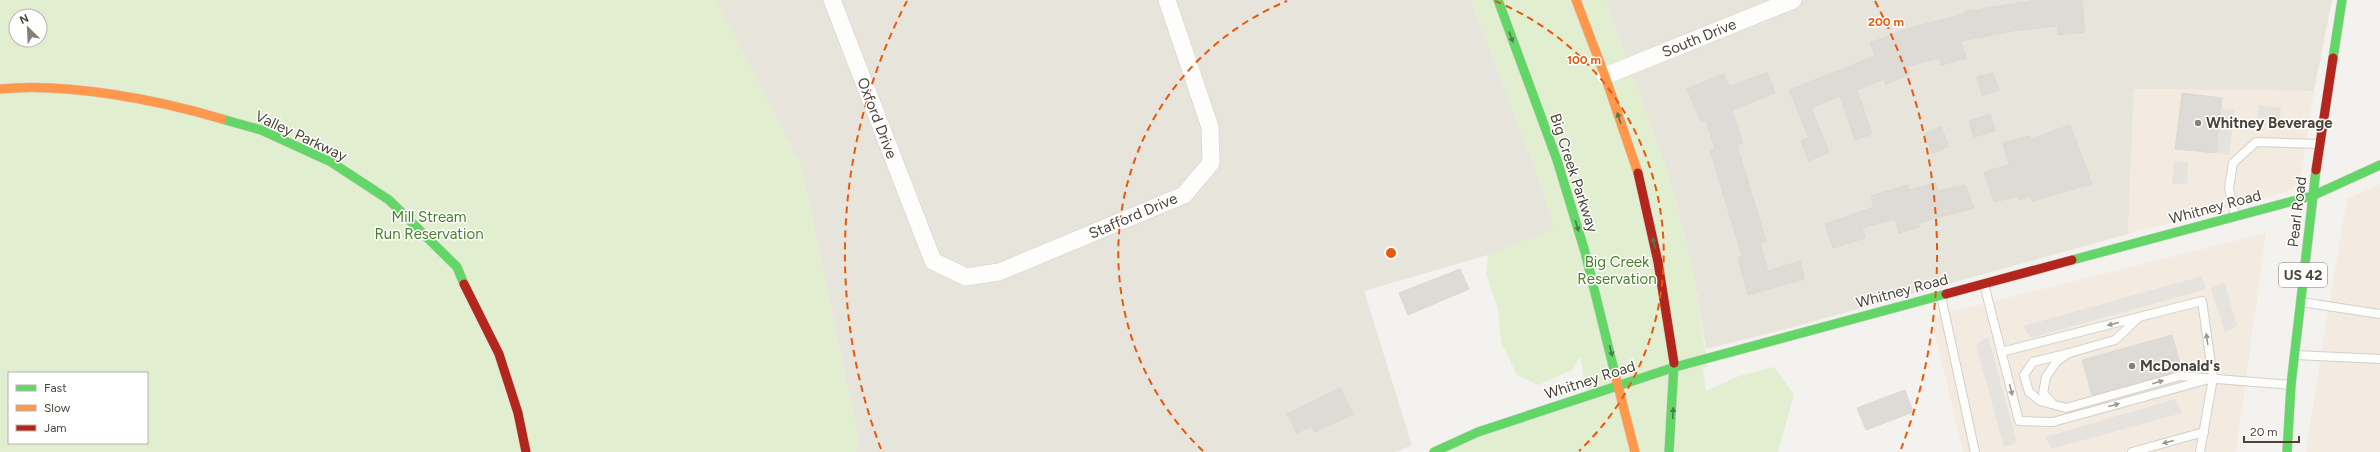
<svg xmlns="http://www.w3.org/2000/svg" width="2380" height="452" font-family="Figtree,sans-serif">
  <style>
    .residential { fill: #e7e4dc }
    .commercial { fill: #f3ebdf }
    .green { fill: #e1eecf; fill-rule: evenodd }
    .parking { fill: #e6e3df }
    .building { fill: #dedbd6; stroke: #dcd9d4 }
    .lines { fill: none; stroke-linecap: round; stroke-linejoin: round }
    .lane-casing { stroke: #d2d0cb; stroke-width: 10 }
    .street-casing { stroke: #d2d0cb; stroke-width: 18 }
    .fast-casing { stroke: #d3cfc5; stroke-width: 10 }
    .slow-casing { stroke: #d3cfc5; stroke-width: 10 }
    .jam-casing { stroke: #d3cfc5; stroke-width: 10 }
    .lane { stroke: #fdfdfc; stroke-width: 8 }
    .street { stroke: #fdfdfc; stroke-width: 17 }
    .fast { stroke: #63d668; stroke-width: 9 }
    .slow { stroke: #ff974d; stroke-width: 9 }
    .jam { stroke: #b3261e; stroke-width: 9 }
    .oneway { fill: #537749 }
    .oneway2 { fill: #9b9791 }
    .ring { fill: none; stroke: #e8590c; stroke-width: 2; stroke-dasharray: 7 5 }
    .poi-dot { fill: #868178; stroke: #fff; stroke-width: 1.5 }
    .labels { text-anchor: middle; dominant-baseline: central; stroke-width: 3; stroke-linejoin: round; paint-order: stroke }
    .shield { fill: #fff; stroke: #817c74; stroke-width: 1 }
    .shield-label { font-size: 14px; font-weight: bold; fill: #4b4439 }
    .street-label { font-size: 15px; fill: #4b4439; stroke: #fff }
    .poi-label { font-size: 15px; font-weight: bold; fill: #4b4439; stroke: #fff; text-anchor: start }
    .park-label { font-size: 15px; fill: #4a7f2a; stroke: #fff }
    .centre { fill: #e8590c; stroke: #fff; stroke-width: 2 }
    .ring-label { font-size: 12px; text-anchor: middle; font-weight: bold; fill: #e8590c; stroke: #fff; stroke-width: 3; stroke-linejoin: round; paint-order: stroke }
  </style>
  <rect width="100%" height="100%" fill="#f4f2ee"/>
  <g class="residential">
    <polygon points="716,0 1471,0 1534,166 1555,229 1488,255 1364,291 1412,445 1396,452 855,452 859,441 801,166"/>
    <polygon points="1605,0 2332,0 2314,91 2134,89 2128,234 1786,329 1706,349 1692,267 1670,179"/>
  </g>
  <g class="commercial">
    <polygon points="2134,89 2314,91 2300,181 2292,189 2275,195 2128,234"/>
    <polygon points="2380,184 2380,452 2306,452 2322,348 2347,199"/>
    <polygon points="2266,233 2236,452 1963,452 1931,317"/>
  </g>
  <g class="green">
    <path d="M0 0H716L801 166 859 441 855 452H0ZM16 16H40V40H16ZM9 373H147V443H9Z"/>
    <polygon points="1471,0 1605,0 1670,179 1692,267 1708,367 1703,368 1706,391 1739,376 1774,367 1794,394 1778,452 1434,452 1587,399 1580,356 1572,370 1538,385 1517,375 1501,342 1498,310 1486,273 1488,255 1555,229 1534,166"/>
  </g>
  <g class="parking">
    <polygon points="2259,105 2281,108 2280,121 2257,118"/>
    <polygon points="2222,108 2235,110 2229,155 2216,153"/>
    <polygon points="2174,161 2188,162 2187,184 2172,184"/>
    <polygon points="2202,276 2206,289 2031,338 2023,326"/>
    <polygon points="2224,281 2237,326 2225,333 2211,289"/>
    <polygon points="1988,336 2017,443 2004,447 1976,345"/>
    <polygon points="2175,399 2182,413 2051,449 2045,437"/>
  </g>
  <g class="building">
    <polygon points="2035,0 2082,0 2085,32 2058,35 2057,26 2012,31 1961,41 1966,58 1941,65 1940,58 1907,66 1910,74 1886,84 1884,79 1857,90 1872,134 1855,140 1840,96 1811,108 1829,152 1809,161 1801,141 1809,138 1789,90 1875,56 1870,43 1909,28 1965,14 1964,12"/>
    <polygon points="1767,72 1775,93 1732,110 1743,143 1737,145 1766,241 1760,243 1768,271 1800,261 1805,279 1748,295 1738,258 1742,256 1710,151 1715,149 1706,120 1701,122 1687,89 1724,74 1729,87"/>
    <polygon points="1993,73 1999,90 1982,95 1977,77"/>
    <polygon points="2182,93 2222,98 2216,153 2175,149"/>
    <polygon points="1990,114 1995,131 1974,137 1969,121"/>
    <polygon points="2070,125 2092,184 2032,201 2031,196 2019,200 2018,196 1994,202 1984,172 2009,165 2003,143 2029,136 2031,139"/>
    <polygon points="1941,127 1949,146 1932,154 1924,134"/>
    <polygon points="1936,183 1938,191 1965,185 1974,208 1918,223 1920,227 1899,233 1895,219 1862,228 1865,238 1833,248 1825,224 1874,207 1871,196 1908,185 1909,190"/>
    <polygon points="1460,269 1469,289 1408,315 1399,293"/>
    <polygon points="2172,335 2182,371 2092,395 2082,360"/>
    <polygon points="1340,388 1353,414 1315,432 1312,426 1297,433 1287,414"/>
    <polygon points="1905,390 1913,412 1866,430 1857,408"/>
  </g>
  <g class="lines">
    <g class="lane-casing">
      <g id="lane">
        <polyline points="2235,216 2229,188 2233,163 2256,142 2319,144"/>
        <polyline points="1984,284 2019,421 2053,422 2213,378"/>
        <polyline points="1941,296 1975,452"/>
        <polyline points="2301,302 2380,314"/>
        <polyline points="2001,352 2202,301 2213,378 2200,452"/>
        <polyline points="2069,353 2033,362 2024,375 2029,392 2040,401 2066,408 2180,376 2291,385"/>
        <polyline points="2296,355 2380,359"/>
        <polyline points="2052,403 2043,393 2046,377 2057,361 2069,353 2115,340 2138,318"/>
        <polyline points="2132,452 2204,432"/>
      </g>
    </g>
    <g class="street-casing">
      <g id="street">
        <polyline points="832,0 933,261 966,277 999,272 1184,195 1211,163 1210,127 1167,0"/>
        <polyline points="1605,76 1793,0"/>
      </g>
    </g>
    <g class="fast-casing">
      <g id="fast">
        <polyline points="1498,0 1557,160 1585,252 1616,378"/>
        <polyline points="2333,58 2342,0"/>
        <polyline points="222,119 261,130 331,162 389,200 457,267 464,284"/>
        <polyline points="2072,260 2312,196 2380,165"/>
        <polyline points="1434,452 1478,432 1675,367 1946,294"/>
        <polyline points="1669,452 1674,363"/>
        <polyline points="2287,452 2291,385 2316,170"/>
      </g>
    </g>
    <g class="slow-casing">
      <g id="slow">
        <polyline points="1576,0 1605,76 1638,173"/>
        <path d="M0 89C66 82 159 100 222 119"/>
        <polyline points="1616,378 1635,452"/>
      </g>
    </g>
    <g class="jam-casing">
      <g id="jam">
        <polyline points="2316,170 2333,58"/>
        <polyline points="1638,173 1658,262 1674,363"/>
        <polyline points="464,284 499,354 518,413 526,452"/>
        <polyline points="1946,294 2072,260"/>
      </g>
    </g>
    <use href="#lane" class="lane"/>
    <use href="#street" class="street"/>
    <use href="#fast" class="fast"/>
    <use href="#slow" class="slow"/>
    <use href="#jam" class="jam"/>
  </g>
  <defs><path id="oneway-solid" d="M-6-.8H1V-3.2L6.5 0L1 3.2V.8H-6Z"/></defs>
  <g class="oneway">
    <use href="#oneway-solid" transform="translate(1511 37) rotate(70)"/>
    <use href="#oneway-solid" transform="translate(1619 118) rotate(-108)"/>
    <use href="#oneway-solid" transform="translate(1577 226) rotate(73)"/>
    <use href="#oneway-solid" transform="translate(1654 243) rotate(-103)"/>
    <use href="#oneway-solid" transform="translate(1611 351) rotate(75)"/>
    <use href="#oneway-solid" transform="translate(1673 413) rotate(-88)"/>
  </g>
  <g class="oneway2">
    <use href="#oneway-solid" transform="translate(2113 324) rotate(166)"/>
    <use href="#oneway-solid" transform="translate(2207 339) rotate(-98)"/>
    <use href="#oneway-solid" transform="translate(2158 382) rotate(-16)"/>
    <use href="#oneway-solid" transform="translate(2011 390) rotate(76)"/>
    <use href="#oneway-solid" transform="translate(2114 405) rotate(-15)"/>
    <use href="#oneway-solid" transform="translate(2168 442) rotate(165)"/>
  </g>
  <g class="ring">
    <path d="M1203 451A273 273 0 0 1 1287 1M1495 1A273 273 0 0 1 1579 451"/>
    <path d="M881 449A546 546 0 0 1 907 1M1875 1A546 546 0 0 1 1901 449"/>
  </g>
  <g class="poi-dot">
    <circle cx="2198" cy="123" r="4"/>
    <circle cx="2132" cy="366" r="4"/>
  </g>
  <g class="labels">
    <rect class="shield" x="2279" y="263" width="48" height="24" rx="3"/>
    <g class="shield-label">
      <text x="2303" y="275">US 42</text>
    </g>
    <g class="street-label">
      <text transform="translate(1699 38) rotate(-22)">South Drive</text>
      <text transform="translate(877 118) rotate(69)">Oxford Drive</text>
      <text transform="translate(301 136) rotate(25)">Valley Parkway</text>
      <text transform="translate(1574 173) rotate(72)">Big Creek Parkway</text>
      <text transform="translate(2215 207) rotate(-15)">Whitney Road</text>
      <text transform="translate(2297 212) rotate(-83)">Pearl Road</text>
      <text transform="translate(1133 216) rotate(-23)">Stafford Drive</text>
      <text transform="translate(1902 291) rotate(-15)">Whitney Road</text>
      <text transform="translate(1590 380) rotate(-18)">Whitney Road</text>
    </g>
    <g class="poi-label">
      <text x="2206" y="123">Whitney Beverage</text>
      <text x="2140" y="366">McDonald's</text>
    </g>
    <g class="park-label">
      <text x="429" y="217">Mill Stream<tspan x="429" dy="17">Run Reservation</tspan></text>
      <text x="1617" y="262">Big Creek<tspan x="1617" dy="17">Reservation</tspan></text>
    </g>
  </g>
  <circle cx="1391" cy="253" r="6" class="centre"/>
  <g class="ring-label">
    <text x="1886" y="26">200 m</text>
    <text x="1584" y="64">100 m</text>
  </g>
  <rect x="8" y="372" width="140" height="72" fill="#ffffff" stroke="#b7b4b0"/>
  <rect x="16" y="385" width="20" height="6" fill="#63d668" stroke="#b7b4b0"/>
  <text x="44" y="392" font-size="12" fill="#4b4439">Fast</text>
  <rect x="16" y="405" width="20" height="6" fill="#ff974d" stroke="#b7b4b0"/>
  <text x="44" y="412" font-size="12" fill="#4b4439">Slow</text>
  <rect x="16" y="425" width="20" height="6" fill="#b3261e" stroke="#b7b4b0"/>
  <text x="44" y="432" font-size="12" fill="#4b4439">Jam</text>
  <g transform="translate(28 28) rotate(336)"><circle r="19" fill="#ffffff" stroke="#b7b4b0"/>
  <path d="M0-3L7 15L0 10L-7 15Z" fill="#868178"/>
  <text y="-6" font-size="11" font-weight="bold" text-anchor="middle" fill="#4b4439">N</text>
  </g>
  <path d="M2244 436v6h55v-6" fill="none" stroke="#4b4439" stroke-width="2"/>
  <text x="2250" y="436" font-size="12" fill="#4b4439" stroke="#ffffff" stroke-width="3" paint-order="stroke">20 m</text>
</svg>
